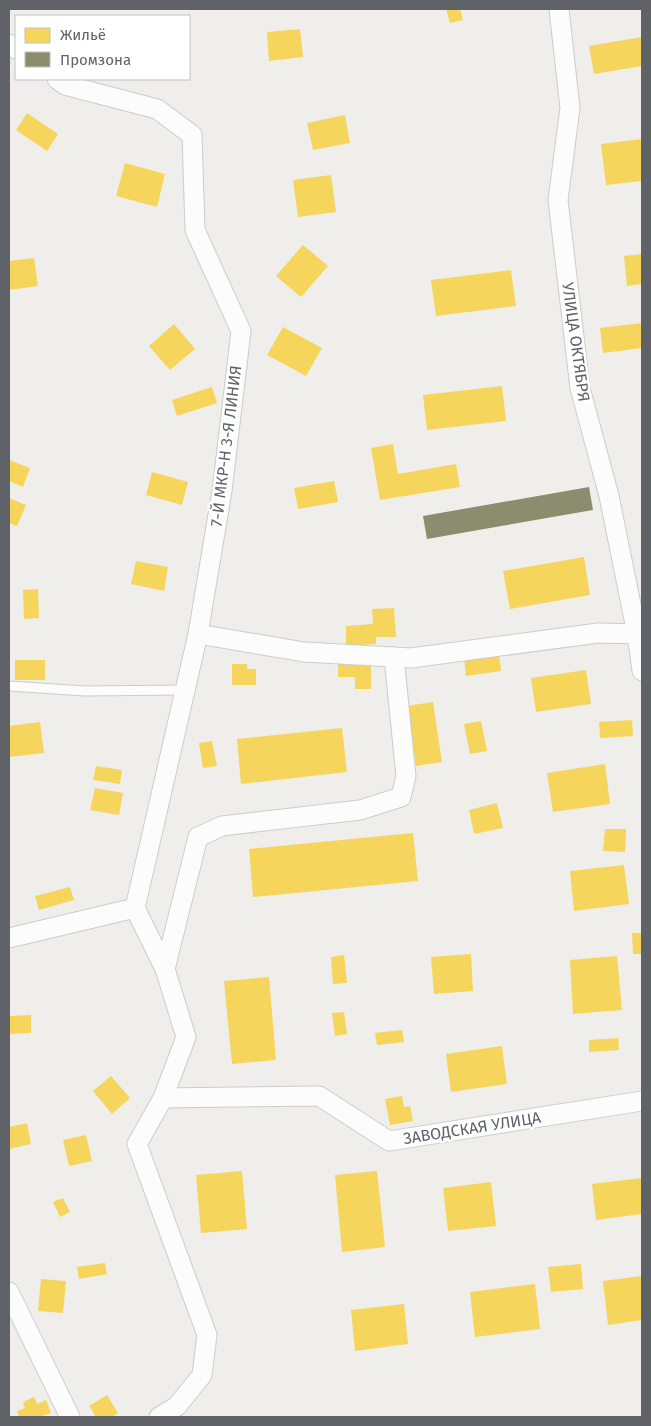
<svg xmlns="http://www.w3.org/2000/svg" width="651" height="1426" font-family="'Fira Sans',sans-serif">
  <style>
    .homes { fill: #f6d55c }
    .industry { fill: #8c8c6e }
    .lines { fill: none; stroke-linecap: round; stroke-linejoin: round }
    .lane-casing { stroke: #cbcccc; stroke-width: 11 }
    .street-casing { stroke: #cbcccc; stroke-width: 21 }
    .lane { stroke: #fdfcfc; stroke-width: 9 }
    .street { stroke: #fdfcfc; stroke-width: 19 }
    .labels { text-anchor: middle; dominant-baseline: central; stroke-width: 5; stroke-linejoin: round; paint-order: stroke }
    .street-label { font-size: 16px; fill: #5f6368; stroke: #fff }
  </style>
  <rect width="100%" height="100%" fill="#efeeea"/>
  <g class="homes">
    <polygon points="446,9 460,9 463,20 450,23"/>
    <polygon points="300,29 303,57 269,61 267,32"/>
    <polygon points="642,37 642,66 594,74 589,46"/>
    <polygon points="27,113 58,134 47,151 16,130"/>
    <polygon points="345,115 350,143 313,150 307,123"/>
    <polygon points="642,139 642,181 606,185 601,144"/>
    <polygon points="125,163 165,174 157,207 116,196"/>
    <polygon points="331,175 336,212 298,217 293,180"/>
    <polygon points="303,245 328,266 301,297 276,276"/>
    <polygon points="642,254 642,284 627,286 624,256"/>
    <polygon points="34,258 38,286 9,290 9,261"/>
    <polygon points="511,270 516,306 436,316 431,280"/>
    <polygon points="642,323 642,348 603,353 600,328"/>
    <polygon points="174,324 195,349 170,370 149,346"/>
    <polygon points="283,327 322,348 306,376 267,355"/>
    <polygon points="502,386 506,421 427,430 423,395"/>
    <polygon points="212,387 217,403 177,416 172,400"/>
    <polygon points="393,444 398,474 456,464 460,487 380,500 371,448"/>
    <polygon points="9,460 30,468 23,487 9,481"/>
    <polygon points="152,472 188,482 182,505 146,495"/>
    <polygon points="334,481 338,502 298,509 294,488"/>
    <polygon points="9,498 26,505 17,526 9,523"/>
    <polygon points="584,557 590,595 510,609 503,571"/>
    <polygon points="136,561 168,567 164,591 131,584"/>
    <polygon points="38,589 39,618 24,619 23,590"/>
    <polygon points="394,608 396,637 376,637 376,644 346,646 346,626 373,624 372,609"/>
    <polygon points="499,654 501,671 466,676 464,658"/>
    <rect x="15" y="660" width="30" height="20"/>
    <polygon points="338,663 371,663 371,689 355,689 355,677 338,677"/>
    <polygon points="232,664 247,664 247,669 256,669 256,685 232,685"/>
    <polygon points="586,670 591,704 536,712 531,678"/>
    <polygon points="433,702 442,762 416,766 407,706"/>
    <polygon points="632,720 633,736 600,738 599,722"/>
    <polygon points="481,721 487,751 470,754 464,724"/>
    <polygon points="40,722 44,753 9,757 9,726"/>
    <polygon points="342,728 347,772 241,784 237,739"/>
    <polygon points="212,741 217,766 203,768 199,743"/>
    <polygon points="605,764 610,804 553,812 547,773"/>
    <polygon points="96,766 122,770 120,784 93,780"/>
    <polygon points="95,788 123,793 119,815 90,810"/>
    <polygon points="497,803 503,828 474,834 469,810"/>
    <polygon points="605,829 626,829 625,852 603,851"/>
    <polygon points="413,833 418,881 253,897 249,849"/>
    <polygon points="624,865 629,904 574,911 570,871"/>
    <polygon points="70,887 74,900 39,910 35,896"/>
    <polygon points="632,933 642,933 642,954 633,954"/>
    <polygon points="471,954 473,991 434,994 431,957"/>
    <polygon points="344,955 347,983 333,984 331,957"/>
    <polygon points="617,956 622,1010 573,1014 570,960"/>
    <polygon points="269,977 276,1060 232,1064 224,981"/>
    <polygon points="344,1012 347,1034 335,1036 332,1013"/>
    <polygon points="31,1015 31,1033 9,1034 9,1016"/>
    <polygon points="402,1030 404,1042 377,1045 375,1033"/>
    <polygon points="618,1038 619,1050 589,1052 589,1040"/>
    <polygon points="502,1046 507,1084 451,1092 446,1054"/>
    <polygon points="111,1076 130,1098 112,1114 93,1091"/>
    <polygon points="402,1096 404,1107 410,1106 413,1121 390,1125 385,1099"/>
    <polygon points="27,1123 31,1144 9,1149 9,1127"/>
    <polygon points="86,1135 92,1161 69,1166 63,1140"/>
    <polygon points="242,1171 247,1229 201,1233 196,1175"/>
    <polygon points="377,1171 385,1247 342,1252 335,1175"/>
    <polygon points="642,1178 642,1214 596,1220 592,1184"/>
    <polygon points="491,1182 496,1226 448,1231 443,1188"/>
    <polygon points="63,1198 70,1212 60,1217 53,1202"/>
    <polygon points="105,1263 107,1274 79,1279 77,1267"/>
    <polygon points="581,1264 583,1289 551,1292 548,1267"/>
    <polygon points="642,1276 642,1320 608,1325 603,1281"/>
    <polygon points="41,1279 66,1281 63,1313 38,1311"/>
    <polygon points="535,1284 540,1329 475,1337 470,1292"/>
    <polygon points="404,1304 408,1344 355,1351 351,1310"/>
    <polygon points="107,1395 118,1413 112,1417 96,1417 89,1406"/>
    <polygon points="34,1397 37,1404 46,1400 51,1413 38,1417 19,1417 17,1411 25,1408 23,1402"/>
  </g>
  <polygon class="industry" points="589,487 593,510 427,539 423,516"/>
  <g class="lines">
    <g class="lane-casing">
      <polyline id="lane" points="9,686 85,691 185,690"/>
    </g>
    <g class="street-casing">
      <g id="street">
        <polyline points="559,9 570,108 558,200 580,388 609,496 637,634 642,671"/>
        <polyline points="9,44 16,49"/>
        <polyline points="57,79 65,85 157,109 192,135 195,230 241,331 222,491 198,634 135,908"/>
        <polyline points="198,634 304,652 411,658 598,633 642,634"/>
        <polyline points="135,908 165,969 186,1037 163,1098 137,1144 207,1335 202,1375 177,1406 159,1417"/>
        <polyline points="9,938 135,908"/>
        <polyline points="165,969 198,837 222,826 360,810 401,797 406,776 394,657"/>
        <polyline points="163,1098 319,1096 389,1141 642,1101"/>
        <polyline points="9,1292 70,1417"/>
      </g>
    </g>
    <use href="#lane" class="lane"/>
    <use href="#street" class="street"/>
  </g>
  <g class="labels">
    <g class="street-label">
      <text transform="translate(576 342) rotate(82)">УЛИЦА ОКТЯБРЯ</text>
      <text transform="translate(226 446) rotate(-83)">7-Й МКР-Н 3-Я ЛИНИЯ</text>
      <text transform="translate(472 1128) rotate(-9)">ЗАВОДСКАЯ УЛИЦА</text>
    </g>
  </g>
  <rect width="651" height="1426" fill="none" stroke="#5f6368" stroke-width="20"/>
  <rect x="15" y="15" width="175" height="65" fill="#ffffff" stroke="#bfc1c3"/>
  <rect x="25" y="28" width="25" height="15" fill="#f6d55c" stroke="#bfc1c3"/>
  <text x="60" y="40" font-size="15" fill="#5f6368">Жильё</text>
  <rect x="25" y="52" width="25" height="15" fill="#8c8c6e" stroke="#bfc1c3"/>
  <text x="60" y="65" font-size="15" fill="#5f6368">Промзона</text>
</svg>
